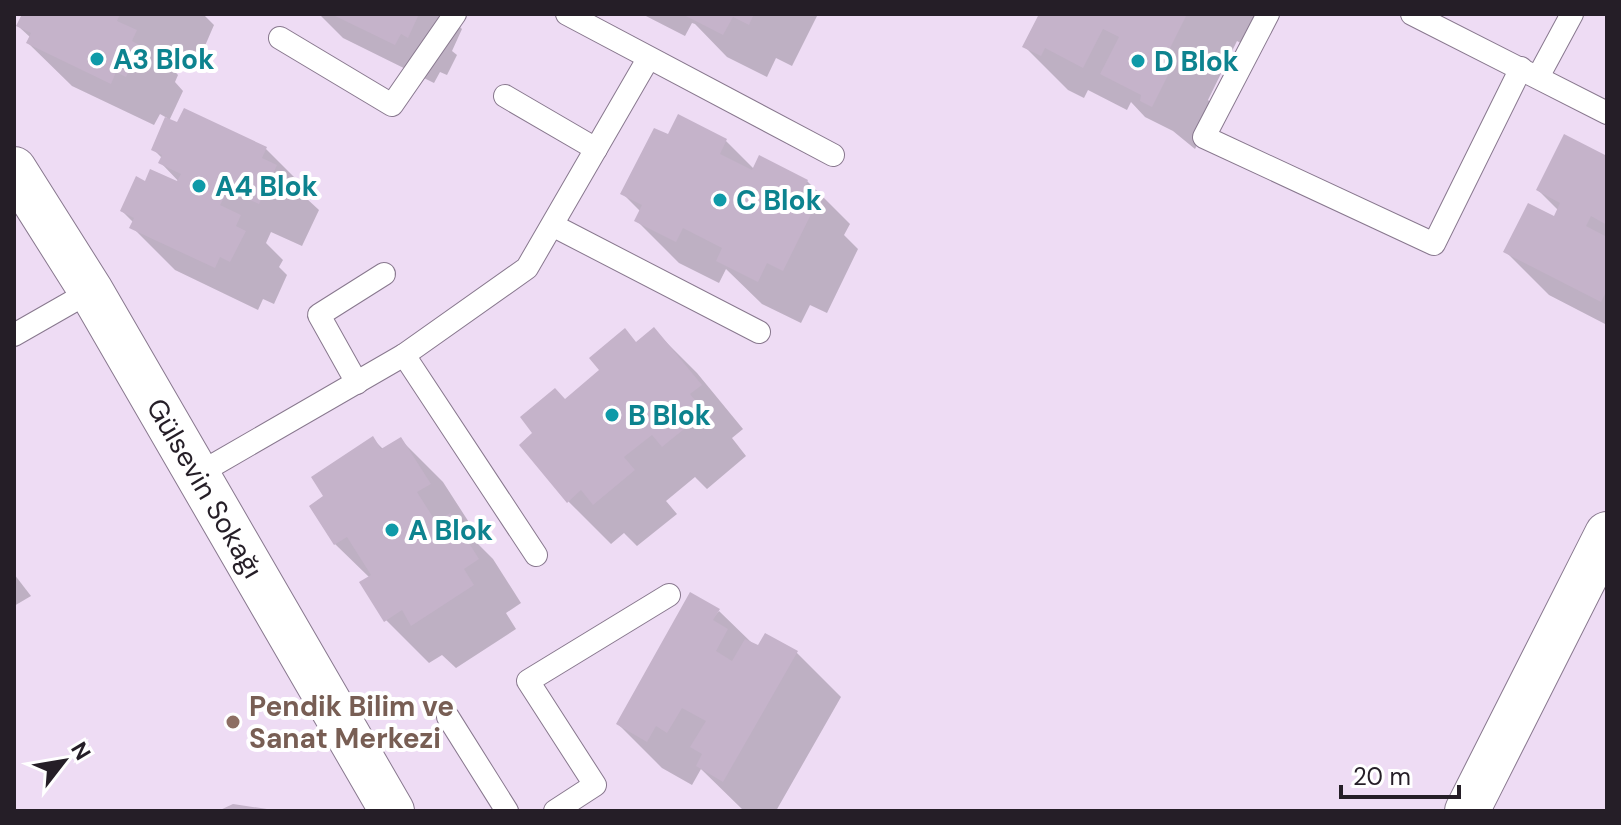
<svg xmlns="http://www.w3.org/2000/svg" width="1621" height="825" font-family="'DM Sans',sans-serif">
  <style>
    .shadow { fill: #0003 }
    .building { fill: #c5b3ca }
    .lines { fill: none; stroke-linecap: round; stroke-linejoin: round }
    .lane-casing { stroke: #88788e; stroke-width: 24 }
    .street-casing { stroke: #88788e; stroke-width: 46 }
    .secondary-casing { stroke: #88788e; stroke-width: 46 }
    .lane { stroke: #fff; stroke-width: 22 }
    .street { stroke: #fff; stroke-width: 44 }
    .secondary { stroke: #fff; stroke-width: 44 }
    .culture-dot { fill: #0f9aa8; stroke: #fff; stroke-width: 3 }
    .education-dot { fill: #8d6e63; stroke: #fff; stroke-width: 3 }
    .labels { text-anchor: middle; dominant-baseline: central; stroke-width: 8; stroke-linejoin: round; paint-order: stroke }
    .culture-label { font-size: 28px; font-weight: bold; fill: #0d838f; stroke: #fff; text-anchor: start }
    .street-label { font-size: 28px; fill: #251e27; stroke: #fff }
    .education-label { font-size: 28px; font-weight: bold; fill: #785e54; stroke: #fff; text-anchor: start }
  </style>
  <rect width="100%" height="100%" fill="#eedcf4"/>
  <g class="shadow">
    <polygon points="24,14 203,14 214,25 198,62 167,47 162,58 178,75 175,82 183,91 169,121 178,125 184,111 266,149 309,192 306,198 319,210 302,246 271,232 266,243 283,260 279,267 287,275 274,304 263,299 258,310 175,270 132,227 134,223 122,211 146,183 183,186 161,163 162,158 153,149 167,118 160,114 154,125 72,86 28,43 31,38 18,26"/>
    <polygon points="319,14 447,14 462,29 452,51 457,55 447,75 440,72 434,83 343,38"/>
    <polygon points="642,14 818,14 792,66 776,58 767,77 727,57 695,24 692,23 685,36"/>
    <polygon points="1041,14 1262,14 1246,46 1237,41 1208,100 1216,108 1195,149 1173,131 1145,117 1131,102 1127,110 1088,90 1084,98 1068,90 1025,47"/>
    <polygon points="669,137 726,141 754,169 807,181 850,224 844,235 858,249 827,313 810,305 801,323 762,304 726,269 719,283 679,263 636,220 641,212 623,194"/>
    <polygon points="1607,158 1607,325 1549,295 1506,252 1555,218 1559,211 1538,190"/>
    <polygon points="654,330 697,373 743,429 732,438 746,456 707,489 695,477 666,501 677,514 637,546 624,533 611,544 568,501 565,401"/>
    <polygon points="373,439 384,450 400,439 443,482 472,527 466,532 493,559 521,603 506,613 516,629 456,668 442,655 429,663 386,620 370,578 335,544 311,507 326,497"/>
    <polygon points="14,574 31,596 14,606"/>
    <polygon points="719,611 754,645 797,653 841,697 776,811 744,811 701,769 692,785 662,768 618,724"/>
  </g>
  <g class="building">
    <polygon points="22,14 120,14 117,21 137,30 132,41 141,46 126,77 116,72 111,84 26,43 31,33 16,26"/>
    <polygon points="331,14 419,14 408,38 401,34 395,45"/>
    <polygon points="682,14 754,14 749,25 733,17 723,35"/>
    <polygon points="1039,14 1187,14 1165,58 1174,63 1152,107 1140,101 1141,95 1100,74 1119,37 1103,29 1083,68 1045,48 1041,56 1022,47"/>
    <polygon points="184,108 267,147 262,158 277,165 259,204 228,190 220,205 241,215 236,226 246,231 230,262 220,257 215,268 129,228 134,218 120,211 136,176 145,181 150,169 177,181 181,174 158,163 162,155 151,150 165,117 177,122"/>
    <polygon points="678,114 727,139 720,154 752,170 759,155 808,180 800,196 816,204 783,271 767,263 758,282 716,261 722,248 683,228 676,242 634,221 642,205 620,194 654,128 668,134"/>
    <polygon points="1564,134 1607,156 1607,225 1591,216 1586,226 1607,237 1607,290 1601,302 1503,252 1528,203 1554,216 1560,203 1536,190"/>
    <polygon points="654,327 702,385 690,394 705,412 662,447 652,435 624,457 635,470 593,505 581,490 567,503 519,445 532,433 520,417 555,388 565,399 599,370 589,358 625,328 636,342"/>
    <polygon points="373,436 381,449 401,437 431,484 417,492 436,522 450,513 479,559 464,569 474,585 411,626 402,610 384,622 359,582 371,575 347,537 334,545 309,506 323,496 311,477"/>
    <polygon points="690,592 720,609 713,620 728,629 716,651 732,661 745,639 758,645 765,633 798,651 723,782 696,766 702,754 690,747 706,721 682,708 667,733 656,726 647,742 616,724"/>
    <polygon points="233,804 267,809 267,811 218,811"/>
  </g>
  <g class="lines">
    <g class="lane-casing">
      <g id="lane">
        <polyline points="567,14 833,155"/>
        <polyline points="1268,14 1204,137 1434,244 1521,68"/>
        <polyline points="1412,14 1607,113"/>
        <polyline points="280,38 392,105 455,14"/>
        <polyline points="1538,77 1572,14"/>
        <polyline points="505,96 596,149"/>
        <polyline points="554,226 759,332"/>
        <polyline points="14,335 91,291"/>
        <polyline points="404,355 536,555"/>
        <polyline points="357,383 319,315 384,274"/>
        <polyline points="198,474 404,355 527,268 648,59"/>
        <polyline points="448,717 507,811"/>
        <polyline points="555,811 595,785 528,681 669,595"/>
      </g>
    </g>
    <g class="street-casing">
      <g id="street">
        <path id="s1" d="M14 169 91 291 392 811"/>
      </g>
    </g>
    <g class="secondary-casing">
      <polyline id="secondary" points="1467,811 1607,534"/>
    </g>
    <use href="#lane" class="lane"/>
    <use href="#street" class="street"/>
    <use href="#secondary" class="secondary"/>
  </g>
  <g class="culture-dot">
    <circle cx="97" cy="59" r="8"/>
    <circle cx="1138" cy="61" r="8"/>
    <circle cx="199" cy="186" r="8"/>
    <circle cx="720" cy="200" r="8"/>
    <circle cx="612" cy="415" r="8"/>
    <circle cx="392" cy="530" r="8"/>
  </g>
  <circle class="education-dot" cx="233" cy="722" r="8"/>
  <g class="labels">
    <g class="culture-label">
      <text x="113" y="59">A3 Blok</text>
      <text x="1154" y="61">D Blok</text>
      <text x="215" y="186">A4 Blok</text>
      <text x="736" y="200">C Blok</text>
      <text x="628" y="415">B Blok</text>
      <text x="408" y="530">A Blok</text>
    </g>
    <g class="street-label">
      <text stroke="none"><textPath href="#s1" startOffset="372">Gülsevin Sokağı</textPath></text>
    </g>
    <g class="education-label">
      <text x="249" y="706">Pendik Bilim ve<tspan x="249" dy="32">Sanat Merkezi</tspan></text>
    </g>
  </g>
  <rect width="1621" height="825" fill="none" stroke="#251e27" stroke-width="32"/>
  <g transform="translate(64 761) rotate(59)" stroke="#ffffff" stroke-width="6" paint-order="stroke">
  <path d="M0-6L14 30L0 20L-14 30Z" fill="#251e27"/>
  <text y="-12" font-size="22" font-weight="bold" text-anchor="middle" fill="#251e27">N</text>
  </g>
  <path d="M1341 785v12h118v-12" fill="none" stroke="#251e27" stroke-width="4"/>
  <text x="1353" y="785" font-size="24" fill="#251e27" stroke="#ffffff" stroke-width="6" paint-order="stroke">20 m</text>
</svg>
